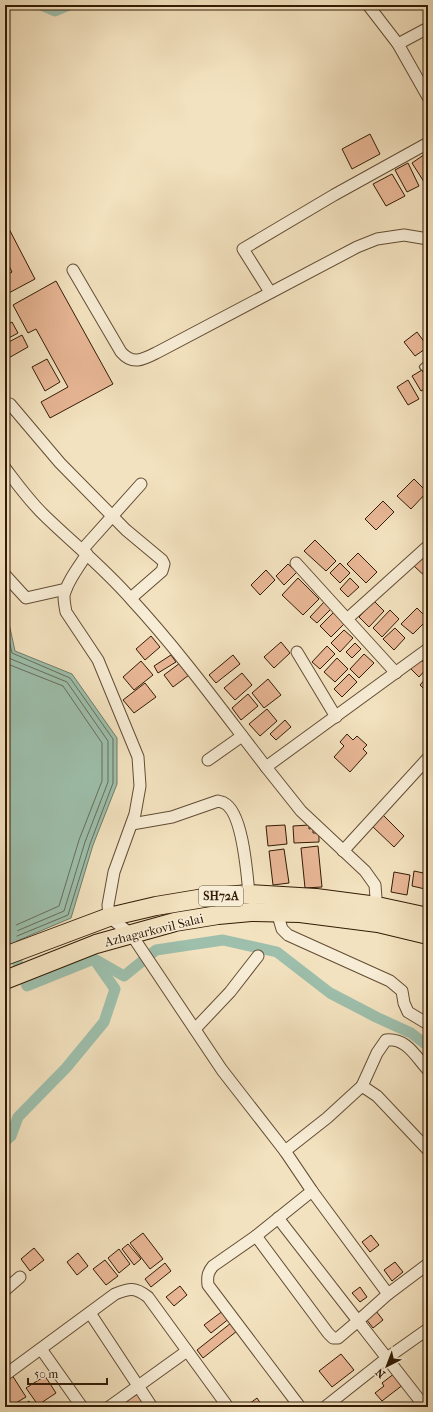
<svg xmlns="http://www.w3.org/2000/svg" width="433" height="1412" font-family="'IM FELL French Canon',serif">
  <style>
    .water { fill: #9dbfac; stroke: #737d69 }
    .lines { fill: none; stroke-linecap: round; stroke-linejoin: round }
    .shore { stroke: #686d58; stroke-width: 1 }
    .canal { stroke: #9dbfac; stroke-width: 11 }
    .building { fill: #e8b695; stroke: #331b05 }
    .service-casing { stroke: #634d34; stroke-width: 8 }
    .minor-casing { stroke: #634d34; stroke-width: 13 }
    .primary-casing { stroke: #331b05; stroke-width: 20 }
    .service { stroke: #f7ecd5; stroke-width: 5.5 }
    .minor { stroke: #f7ecd5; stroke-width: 11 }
    .primary { stroke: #f3e2bf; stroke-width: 18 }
    .labels { text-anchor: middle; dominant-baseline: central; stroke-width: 3; stroke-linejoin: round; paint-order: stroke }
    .shield { fill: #f7ecd5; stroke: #6e5a43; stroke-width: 1 }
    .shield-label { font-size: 12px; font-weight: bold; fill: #331b05 }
    .street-label { font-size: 13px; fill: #331b05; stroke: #f7ecd5 }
  </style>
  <rect width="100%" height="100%" fill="#f3e2bf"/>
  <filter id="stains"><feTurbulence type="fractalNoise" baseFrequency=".005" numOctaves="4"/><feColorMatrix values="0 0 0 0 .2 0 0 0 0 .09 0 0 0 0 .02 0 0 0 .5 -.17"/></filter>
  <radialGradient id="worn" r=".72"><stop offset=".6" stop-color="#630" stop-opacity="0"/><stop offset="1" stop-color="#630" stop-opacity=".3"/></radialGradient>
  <polygon class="water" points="5,605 15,651 72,674 117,738 117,784 93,845 71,918 5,946"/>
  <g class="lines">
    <g class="shore">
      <polyline points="5,623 12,653 70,678 113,739 113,783 90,844 68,915 5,941"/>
      <polyline points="5,646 7,655 11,659 67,682 108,741 108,782 85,842 64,911 5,936"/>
      <polyline points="5,662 10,665 63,686 102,743 102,781 79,840 59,906 5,930"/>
    </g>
    <g class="canal">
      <polyline points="41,5 55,11 69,5"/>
      <polyline points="96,960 124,976 156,950 223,940 277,952 330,993 376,1017 411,1033 428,1046"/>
      <polyline points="5,1141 11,1136 18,1117 66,1068 104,1022 115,989 94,959 27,986 10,944 12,929"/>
    </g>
  </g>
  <g class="building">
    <polygon points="370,134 380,154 352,169 342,149"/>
    <polygon points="428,152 428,183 426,185 412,163"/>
    <polygon points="408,163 419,186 407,192 395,170"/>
    <polygon points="392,174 405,196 386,206 373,184"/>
    <polygon points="7,225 35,279 5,295 5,276 12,272 5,258 5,226"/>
    <polygon points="56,281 113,384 50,418 41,402 68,387 36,329 28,333 13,305"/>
    <polygon points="12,322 18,333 5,340 5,326"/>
    <polygon points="417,332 428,347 415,356 404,342"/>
    <polygon points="22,335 28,347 5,360 5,344"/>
    <polygon points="47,359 60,382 45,391 32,367"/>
    <polygon points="422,370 428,381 428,387 421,391 412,376"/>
    <polygon points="408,380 419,399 408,405 397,387"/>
    <polygon points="414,479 427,492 411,509 397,496"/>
    <polygon points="383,501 394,512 376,530 365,519"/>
    <polygon points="315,540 336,561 326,571 304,551"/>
    <polygon points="428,552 428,579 414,566"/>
    <polygon points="358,553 377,572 366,583 347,564"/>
    <polygon points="340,563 350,573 340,583 330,573"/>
    <polygon points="288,564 297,572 284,585 276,576"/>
    <polygon points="266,570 275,580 260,595 251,585"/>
    <polygon points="298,578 319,599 303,615 282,595"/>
    <polygon points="350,578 359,587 348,597 340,589"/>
    <polygon points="325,601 332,608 317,623 310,617"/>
    <polygon points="374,601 384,611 369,627 359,617"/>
    <polygon points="417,608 428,619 413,634 401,624"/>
    <polygon points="390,610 399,619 382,637 373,628"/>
    <polygon points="335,611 346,622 331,637 320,626"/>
    <polygon points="395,628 405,638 394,650 383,639"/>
    <polygon points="344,630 353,638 340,652 331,643"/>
    <polygon points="151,636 160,647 145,660 136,649"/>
    <polygon points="281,642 290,653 274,668 264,657"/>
    <polygon points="355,643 361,649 352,658 346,652"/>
    <polygon points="327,646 335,654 320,669 312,662"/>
    <polygon points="364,654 374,663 359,678 350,669"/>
    <polygon points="171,655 176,662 158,673 154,666"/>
    <polygon points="233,655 240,664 216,683 209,675"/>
    <polygon points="337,658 348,669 335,682 324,672"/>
    <polygon points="419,658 428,667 419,677 410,668"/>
    <polygon points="141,661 153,675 134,690 123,677"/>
    <polygon points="180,663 189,675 173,687 164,675"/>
    <polygon points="242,673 252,685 235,700 224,688"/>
    <polygon points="349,674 357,682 342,697 334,689"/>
    <polygon points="428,676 428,693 420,685"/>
    <polygon points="268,679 281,695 264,708 252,693"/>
    <polygon points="145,683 156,697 134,713 123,700"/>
    <polygon points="248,694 258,706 241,720 232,708"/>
    <polygon points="267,709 277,721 260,736 249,724"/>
    <polygon points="285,720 291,727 276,740 270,734"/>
    <polygon points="347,734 353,740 357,736 367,745 363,749 367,753 350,772 334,757 344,746 340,742"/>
    <polygon points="383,815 404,836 394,847 372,826"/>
    <polygon points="285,825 287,844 268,846 266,826"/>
    <polygon points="309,825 309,829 313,828 313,833 319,833 319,842 294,843 293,826"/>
    <polygon points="318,846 322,887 305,888 301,848"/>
    <polygon points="284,849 289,883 273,885 269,851"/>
    <polygon points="414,871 428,874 425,889 412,886"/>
    <polygon points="394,872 410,875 407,895 391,892"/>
    <polygon points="143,1233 163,1259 150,1269 130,1243"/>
    <polygon points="371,1235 379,1245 370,1252 362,1242"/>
    <polygon points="128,1244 141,1259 134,1265 122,1249"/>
    <polygon points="34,1248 44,1260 30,1271 21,1259"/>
    <polygon points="119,1249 130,1264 119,1273 108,1258"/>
    <polygon points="78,1253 88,1266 77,1275 67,1262"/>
    <polygon points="105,1260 118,1276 106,1285 93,1269"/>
    <polygon points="395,1262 403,1272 392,1281 384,1270"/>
    <polygon points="165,1263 171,1271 151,1287 145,1279"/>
    <polygon points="180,1286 187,1295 174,1306 166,1297"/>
    <polygon points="360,1287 367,1297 360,1302 352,1293"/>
    <polygon points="224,1310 230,1318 211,1333 204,1325"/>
    <polygon points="376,1311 383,1320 373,1328 366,1319"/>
    <polygon points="231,1323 237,1331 203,1358 197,1350"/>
    <polygon points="341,1354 354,1370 332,1387 319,1371"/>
    <polygon points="395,1373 404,1384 382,1401 375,1393 384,1386 382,1383"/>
    <polygon points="12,1375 26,1397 9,1407 5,1401 5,1380"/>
    <polygon points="45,1376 56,1393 38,1405 26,1388"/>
    <polygon points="139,1393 146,1407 126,1407 123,1403"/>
    <polygon points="257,1398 263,1407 245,1407"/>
    <polygon points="29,1401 33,1407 20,1407"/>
  </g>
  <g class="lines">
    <g class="service-casing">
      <polyline id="service" points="423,367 428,363"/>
    </g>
    <g class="minor-casing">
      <g id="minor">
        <polyline points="368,5 398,44 428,97"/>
        <polyline points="398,44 428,28"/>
        <path d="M73 270 121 352C133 366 144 359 158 352L357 247 377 239 404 235 428 239"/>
        <polyline points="270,292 243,249 334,195 428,143"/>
        <polyline points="5,403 10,404 60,463 126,530 162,560 164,564 162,571 131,598"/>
        <path d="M5 468C18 485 30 502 46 517 74 544 105 569 131 599 180 652 222 710 266 767"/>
        <polyline points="82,550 141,484"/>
        <path d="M87 554C80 565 66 583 64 596 64 601 65 607 66 612L98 660 138 757 140 786 135 814 114 872 108 905 109 917 131 934 222 1070 285 1151 312 1191 388 1294 358 1321 425 1407"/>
        <polyline points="296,563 396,673"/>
        <polyline points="5,575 26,598 66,589"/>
        <polyline points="347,619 428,546"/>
        <polyline points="297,652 336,717"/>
        <polyline points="208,760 242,736"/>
        <path d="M132 824 172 817 218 801C220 802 223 802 224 803 243 812 247 874 249 894"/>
        <polyline points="343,851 428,758"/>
        <polyline points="377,911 375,885 365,871 301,811 266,767 428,649"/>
        <polyline points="277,912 282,929 288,935 390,981 402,991 404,1003 408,1012 428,1024"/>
        <polyline points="195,1029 230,992 258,956"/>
        <path d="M362 1086 377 1053 386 1040C407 1038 415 1056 428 1070"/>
        <polyline points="285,1151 327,1118 362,1086 377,1096 428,1150"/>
        <polyline points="256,1236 328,1333 333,1338 338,1338 358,1321 278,1218"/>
        <polyline points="5,1290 20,1277"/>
        <polyline points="388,1294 428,1264"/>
        <polyline points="90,1313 152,1407"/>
        <polyline points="41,1349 82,1407"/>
        <path d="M5 1375 115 1294C130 1288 135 1287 148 1297L228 1407"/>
        <polyline points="109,1407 187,1351"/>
        <path d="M300 1407 208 1285C207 1276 208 1272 213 1266L256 1236 312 1191"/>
        <polyline points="325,1407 387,1358 428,1329"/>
      </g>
    </g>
    <g class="primary-casing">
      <g id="primary">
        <polyline points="5,956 109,917 156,906 204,898 249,894 316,898 377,906 428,917"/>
        <polyline points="5,980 96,944 175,922 218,915 251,912 300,913 378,923 428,935"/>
      </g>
    </g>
    <use href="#service" class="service"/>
    <use href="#minor" class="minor"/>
    <use href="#primary" class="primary"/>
  </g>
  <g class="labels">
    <rect class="shield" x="199" y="886" width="44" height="20" rx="3"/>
    <g class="shield-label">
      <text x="221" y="896">SH72A</text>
    </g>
    <g class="street-label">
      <text transform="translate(154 930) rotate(-14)">Azhagarkovil Salai</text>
    </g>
  </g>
  <rect width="433" height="1412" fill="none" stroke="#f3e2bf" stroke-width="20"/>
  <rect x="6" y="6" width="421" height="1400" fill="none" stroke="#331b05" stroke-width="2"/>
  <rect x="10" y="10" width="413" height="1392" fill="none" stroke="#331b05"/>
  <g transform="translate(387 1366) rotate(222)" stroke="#f7ecd5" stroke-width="3" paint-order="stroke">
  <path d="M0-3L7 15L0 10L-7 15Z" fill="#331b05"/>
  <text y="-6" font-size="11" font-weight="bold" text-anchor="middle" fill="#331b05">N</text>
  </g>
  <path d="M28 1378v6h79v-6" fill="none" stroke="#331b05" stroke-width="2"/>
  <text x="34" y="1378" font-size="12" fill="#331b05" stroke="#f7ecd5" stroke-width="3" paint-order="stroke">50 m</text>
  <rect width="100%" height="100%" filter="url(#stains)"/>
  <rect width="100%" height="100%" fill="url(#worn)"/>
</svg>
